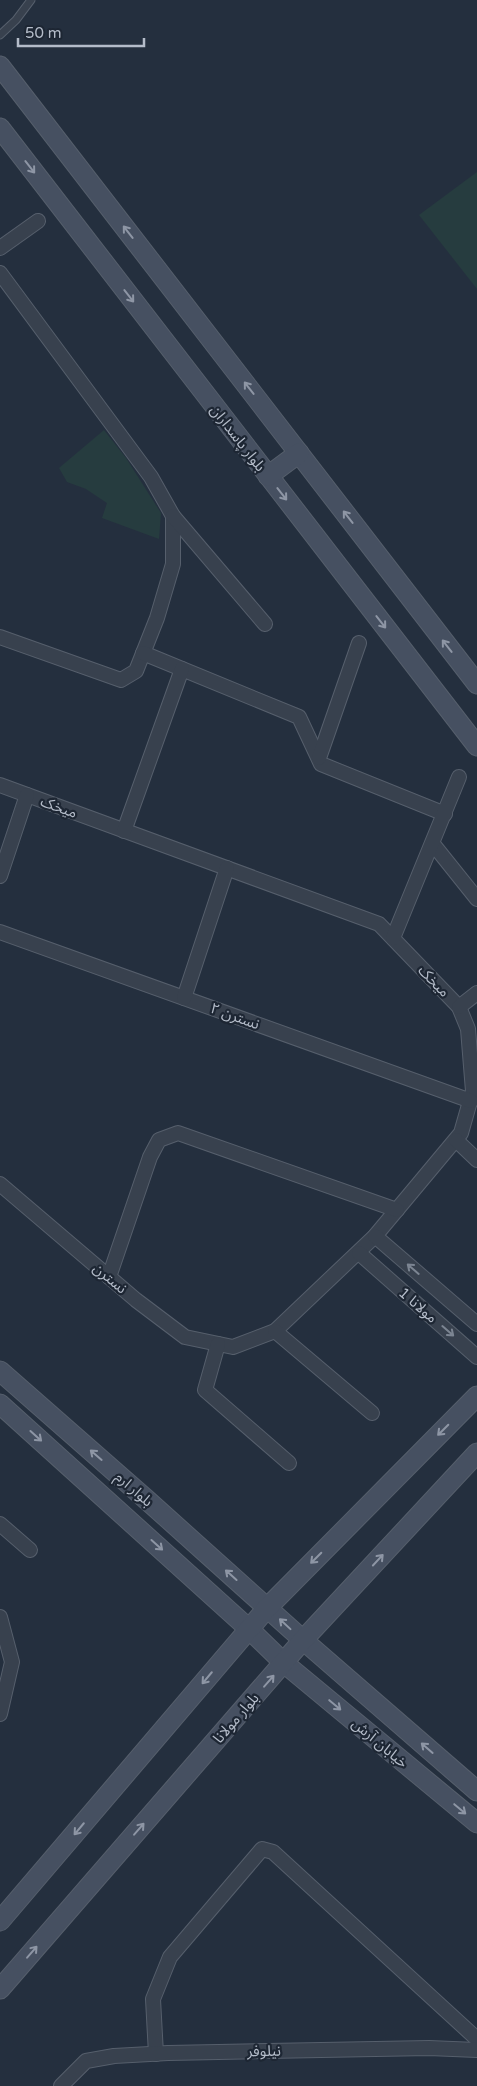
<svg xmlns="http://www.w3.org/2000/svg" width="477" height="2086" font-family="'Varela Round','Noto Sans Arabic',sans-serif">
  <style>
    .green { fill: #263c3f }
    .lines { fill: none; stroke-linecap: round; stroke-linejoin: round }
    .lane-casing { stroke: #565f6c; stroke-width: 9 }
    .street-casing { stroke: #565f6c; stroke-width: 16 }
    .secondary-casing { stroke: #565f6c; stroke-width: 21 }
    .lane { stroke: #38414e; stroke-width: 7 }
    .street { stroke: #38414e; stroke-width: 14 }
    .secondary { stroke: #465061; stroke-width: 19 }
    .oneway { stroke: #8e96a5 }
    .oneway2 { stroke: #7c8592 }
    .labels { text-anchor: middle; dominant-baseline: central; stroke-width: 4.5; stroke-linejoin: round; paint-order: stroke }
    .street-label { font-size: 15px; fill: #b4bcc9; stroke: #1d2633 }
  </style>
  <rect width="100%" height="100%" fill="#242f3e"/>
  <g class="green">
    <polygon points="477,172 477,289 419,215"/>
    <polygon points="104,430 126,458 161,513 159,539 102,518 107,503 86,489 67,482 59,468"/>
  </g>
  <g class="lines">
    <g class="lane-casing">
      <polyline id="lane" points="0,35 16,20 31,0"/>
    </g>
    <g class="street-casing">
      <g id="street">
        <polyline points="0,248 38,221"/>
        <polyline points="0,273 151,477 173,516 173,564 157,618 136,671 121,680 0,637"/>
        <polyline points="173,516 265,624"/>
        <polyline points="143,653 299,717 321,764 445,814"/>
        <polyline points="319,758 359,643"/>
        <polyline points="0,785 379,924 459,1007 468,1029 473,1091 461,1133 375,1236 275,1331 233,1347 185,1337 136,1300 0,1184"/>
        <polyline points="124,831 182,669"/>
        <polyline points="433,844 477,899"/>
        <polyline points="0,876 27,795"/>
        <polyline points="0,932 471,1101"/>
        <polyline points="393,938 459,777"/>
        <polyline points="184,998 227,868"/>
        <polyline points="459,1007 477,993"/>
        <polyline points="456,1140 477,1160"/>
        <polyline points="375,1236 477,1324"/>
        <polyline points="359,1253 477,1357"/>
        <polyline points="109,1277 150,1157 159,1140 178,1133 397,1210"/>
        <polyline points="275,1331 372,1413"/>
        <polyline points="218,1344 205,1390 289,1463"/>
        <polyline points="0,1524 30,1550"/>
        <polyline points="0,1617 12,1662 0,1714"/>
        <polyline points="156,2054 153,1999 170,1957 262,1849 273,1852 477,2039"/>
        <polyline points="61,2086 86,2061 114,2056 168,2053 429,2048 477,2050"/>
      </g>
    </g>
    <g class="secondary-casing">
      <g id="secondary">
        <polyline points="0,66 477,684"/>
        <polyline points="0,128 477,746"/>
        <polyline points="268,476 299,453"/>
        <polyline points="0,1371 147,1500 303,1640 477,1791"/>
        <polyline points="0,1404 249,1629 284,1663 477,1823"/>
        <polyline points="0,1921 267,1608 477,1396"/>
        <polyline points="0,1989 303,1640 477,1453"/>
      </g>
    </g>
    <use href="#lane" class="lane"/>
    <use href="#street" class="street"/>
    <use href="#secondary" class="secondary"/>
  </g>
  <defs><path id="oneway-shaft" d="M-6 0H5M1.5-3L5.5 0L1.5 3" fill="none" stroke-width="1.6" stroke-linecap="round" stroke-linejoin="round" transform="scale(1.25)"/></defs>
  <g class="oneway">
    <use href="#oneway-shaft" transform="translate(30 167) rotate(52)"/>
    <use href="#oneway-shaft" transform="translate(128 232) rotate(-128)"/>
    <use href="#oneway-shaft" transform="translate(129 296) rotate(52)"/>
    <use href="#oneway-shaft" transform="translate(249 388) rotate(-128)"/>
    <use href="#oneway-shaft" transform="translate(282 494) rotate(52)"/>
    <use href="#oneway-shaft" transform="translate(348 517) rotate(-128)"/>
    <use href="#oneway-shaft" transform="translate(381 622) rotate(52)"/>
    <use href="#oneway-shaft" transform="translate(447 646) rotate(-128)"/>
    <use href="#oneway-shaft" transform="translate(443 1430) rotate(135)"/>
    <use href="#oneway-shaft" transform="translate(36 1436) rotate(42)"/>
    <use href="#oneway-shaft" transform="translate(96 1455) rotate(-139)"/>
    <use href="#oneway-shaft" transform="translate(157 1545) rotate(42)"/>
    <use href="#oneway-shaft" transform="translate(316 1558) rotate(135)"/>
    <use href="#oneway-shaft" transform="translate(378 1560) rotate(-47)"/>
    <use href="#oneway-shaft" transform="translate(231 1575) rotate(-138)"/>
    <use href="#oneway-shaft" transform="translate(285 1624) rotate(-137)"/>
    <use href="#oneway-shaft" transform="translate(207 1678) rotate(130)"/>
    <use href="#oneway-shaft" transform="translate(269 1681) rotate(-49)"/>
    <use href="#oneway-shaft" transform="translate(335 1705) rotate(40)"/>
    <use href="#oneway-shaft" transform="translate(427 1748) rotate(-139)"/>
    <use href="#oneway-shaft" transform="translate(460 1809) rotate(40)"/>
    <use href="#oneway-shaft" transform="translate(79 1829) rotate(130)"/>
    <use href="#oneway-shaft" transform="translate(139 1829) rotate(-49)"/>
    <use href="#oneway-shaft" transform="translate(32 1952) rotate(-49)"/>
  </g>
  <g class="oneway2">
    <use href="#oneway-shaft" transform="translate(413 1269) rotate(-139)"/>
    <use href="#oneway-shaft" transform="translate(448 1331) rotate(41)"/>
  </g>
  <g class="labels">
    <g class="street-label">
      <text transform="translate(238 438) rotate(52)">بلوار پاسداران</text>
      <text transform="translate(59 807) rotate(20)">میخک</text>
      <text transform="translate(434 981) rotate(46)">میخک</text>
      <text transform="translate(235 1016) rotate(20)">نسترن ۲</text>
      <text transform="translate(110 1278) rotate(40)">نسترن</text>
      <text transform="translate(418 1305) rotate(41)">مولانا 1</text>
      <text transform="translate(134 1489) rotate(41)">بلوار ارم</text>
      <text transform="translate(236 1718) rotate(-49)">بلوار مولانا</text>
      <text transform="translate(380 1743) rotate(40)">خیابان آرش</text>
      <text transform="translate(264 2051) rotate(-1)">نیلوفر</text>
    </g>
  </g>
  <path d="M18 38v8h126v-8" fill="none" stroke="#b4bcc9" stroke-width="2.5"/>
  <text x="25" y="38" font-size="15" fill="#b4bcc9" stroke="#1d2633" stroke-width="4" paint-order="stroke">50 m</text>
</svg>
